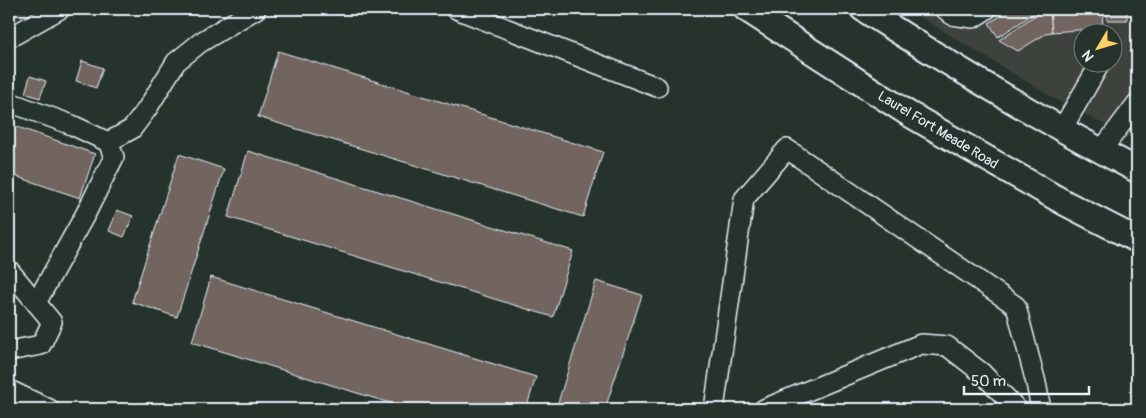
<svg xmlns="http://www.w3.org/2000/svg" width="1146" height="418" font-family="Pangolin,sans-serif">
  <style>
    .built { fill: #3d423c; fill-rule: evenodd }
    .building { fill: #726560; stroke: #e8f1f8 }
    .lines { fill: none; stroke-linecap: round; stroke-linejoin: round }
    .minor-casing { stroke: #e8f1f8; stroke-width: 22 }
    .major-casing { stroke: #e8f1f8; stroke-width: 28 }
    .minor { stroke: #26332d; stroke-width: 19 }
    .major { stroke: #26332d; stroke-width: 24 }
    .labels { text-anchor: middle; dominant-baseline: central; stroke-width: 4; stroke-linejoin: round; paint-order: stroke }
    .street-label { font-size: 14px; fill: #e8f1f8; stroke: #26332d }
  </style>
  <rect width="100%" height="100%" fill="#26332d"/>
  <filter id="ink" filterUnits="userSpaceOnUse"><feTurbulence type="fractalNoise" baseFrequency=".02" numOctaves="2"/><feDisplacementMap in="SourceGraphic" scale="10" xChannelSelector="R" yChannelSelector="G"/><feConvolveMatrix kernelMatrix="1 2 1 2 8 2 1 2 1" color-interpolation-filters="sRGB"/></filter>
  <g filter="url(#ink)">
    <g class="built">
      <polygon points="9,9 34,9 9,23"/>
      <path d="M907 9H1137V141L1060 102ZM1084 32H1114V62H1084Z"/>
    </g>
    <g class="building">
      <polygon points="1012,9 1041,9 998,37 989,23"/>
      <polygon points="1044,9 1050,9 1052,32 1047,33 1018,51 999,40"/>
      <polygon points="1050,9 1102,9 1103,28 1052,32"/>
      <rect x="1107" y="9" width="20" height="11"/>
      <polygon points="278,51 603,152 583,217 258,117"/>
      <polygon points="82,61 103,68 96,88 76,81"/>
      <polygon points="30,76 46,81 40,98 25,93"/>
      <polygon points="9,124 95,154 80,198 9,174"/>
      <polygon points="248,151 573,251 553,317 228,217"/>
      <polygon points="179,154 224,169 177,317 132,302"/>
      <polygon points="117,210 133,216 124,237 109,231"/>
      <polygon points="211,277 536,377 526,409 409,409 192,342"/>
      <polygon points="596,281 642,295 605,409 556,409"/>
    </g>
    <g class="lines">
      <g class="minor-casing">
        <g id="minor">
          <polyline points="456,9 657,87"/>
          <polyline points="945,9 952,15 973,18 987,9"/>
          <polyline points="9,38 60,9"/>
          <polyline points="9,102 72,125 108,142 114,157 86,213 36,303"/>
          <polyline points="1062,129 1101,62"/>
          <polyline points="108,142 132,129 147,109 176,62 201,42 256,9"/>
          <polyline points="1101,151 1137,103"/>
          <polyline points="9,270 52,322 41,345 9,351"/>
          <polyline points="9,390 49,409"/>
          <polyline points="714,409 744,199 787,149 1016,306 1036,383 1041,409"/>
          <polyline points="764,409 921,344 947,346 982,373 1017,409"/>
        </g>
      </g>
      <g class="major-casing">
        <g id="major">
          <polyline points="746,9 909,114 1065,203 1137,240"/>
          <path d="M863 9C952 66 1043 121 1137 170"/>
        </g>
      </g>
      <use href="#minor" class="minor"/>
      <use href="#major" class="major"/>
    </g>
  </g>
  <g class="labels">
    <g class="street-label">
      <text transform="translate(938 130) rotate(31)">Laurel Fort Meade Road</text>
    </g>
  </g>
  <rect width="1146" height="418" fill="none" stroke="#26332d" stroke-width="30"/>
  <rect x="15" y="15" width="1116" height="388" fill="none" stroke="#e8f1f8" stroke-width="2" filter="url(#ink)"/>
  <g transform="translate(1098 48) rotate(232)"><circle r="24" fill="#26332d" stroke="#747f7e"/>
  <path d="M0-4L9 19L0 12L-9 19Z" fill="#ffd166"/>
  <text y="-8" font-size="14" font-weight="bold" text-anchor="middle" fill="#e8f1f8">N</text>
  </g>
  <path d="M964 386v8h125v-8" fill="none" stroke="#e8f1f8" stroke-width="2.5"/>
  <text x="971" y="386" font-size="15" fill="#e8f1f8" stroke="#26332d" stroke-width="4" paint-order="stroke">50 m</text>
</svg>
